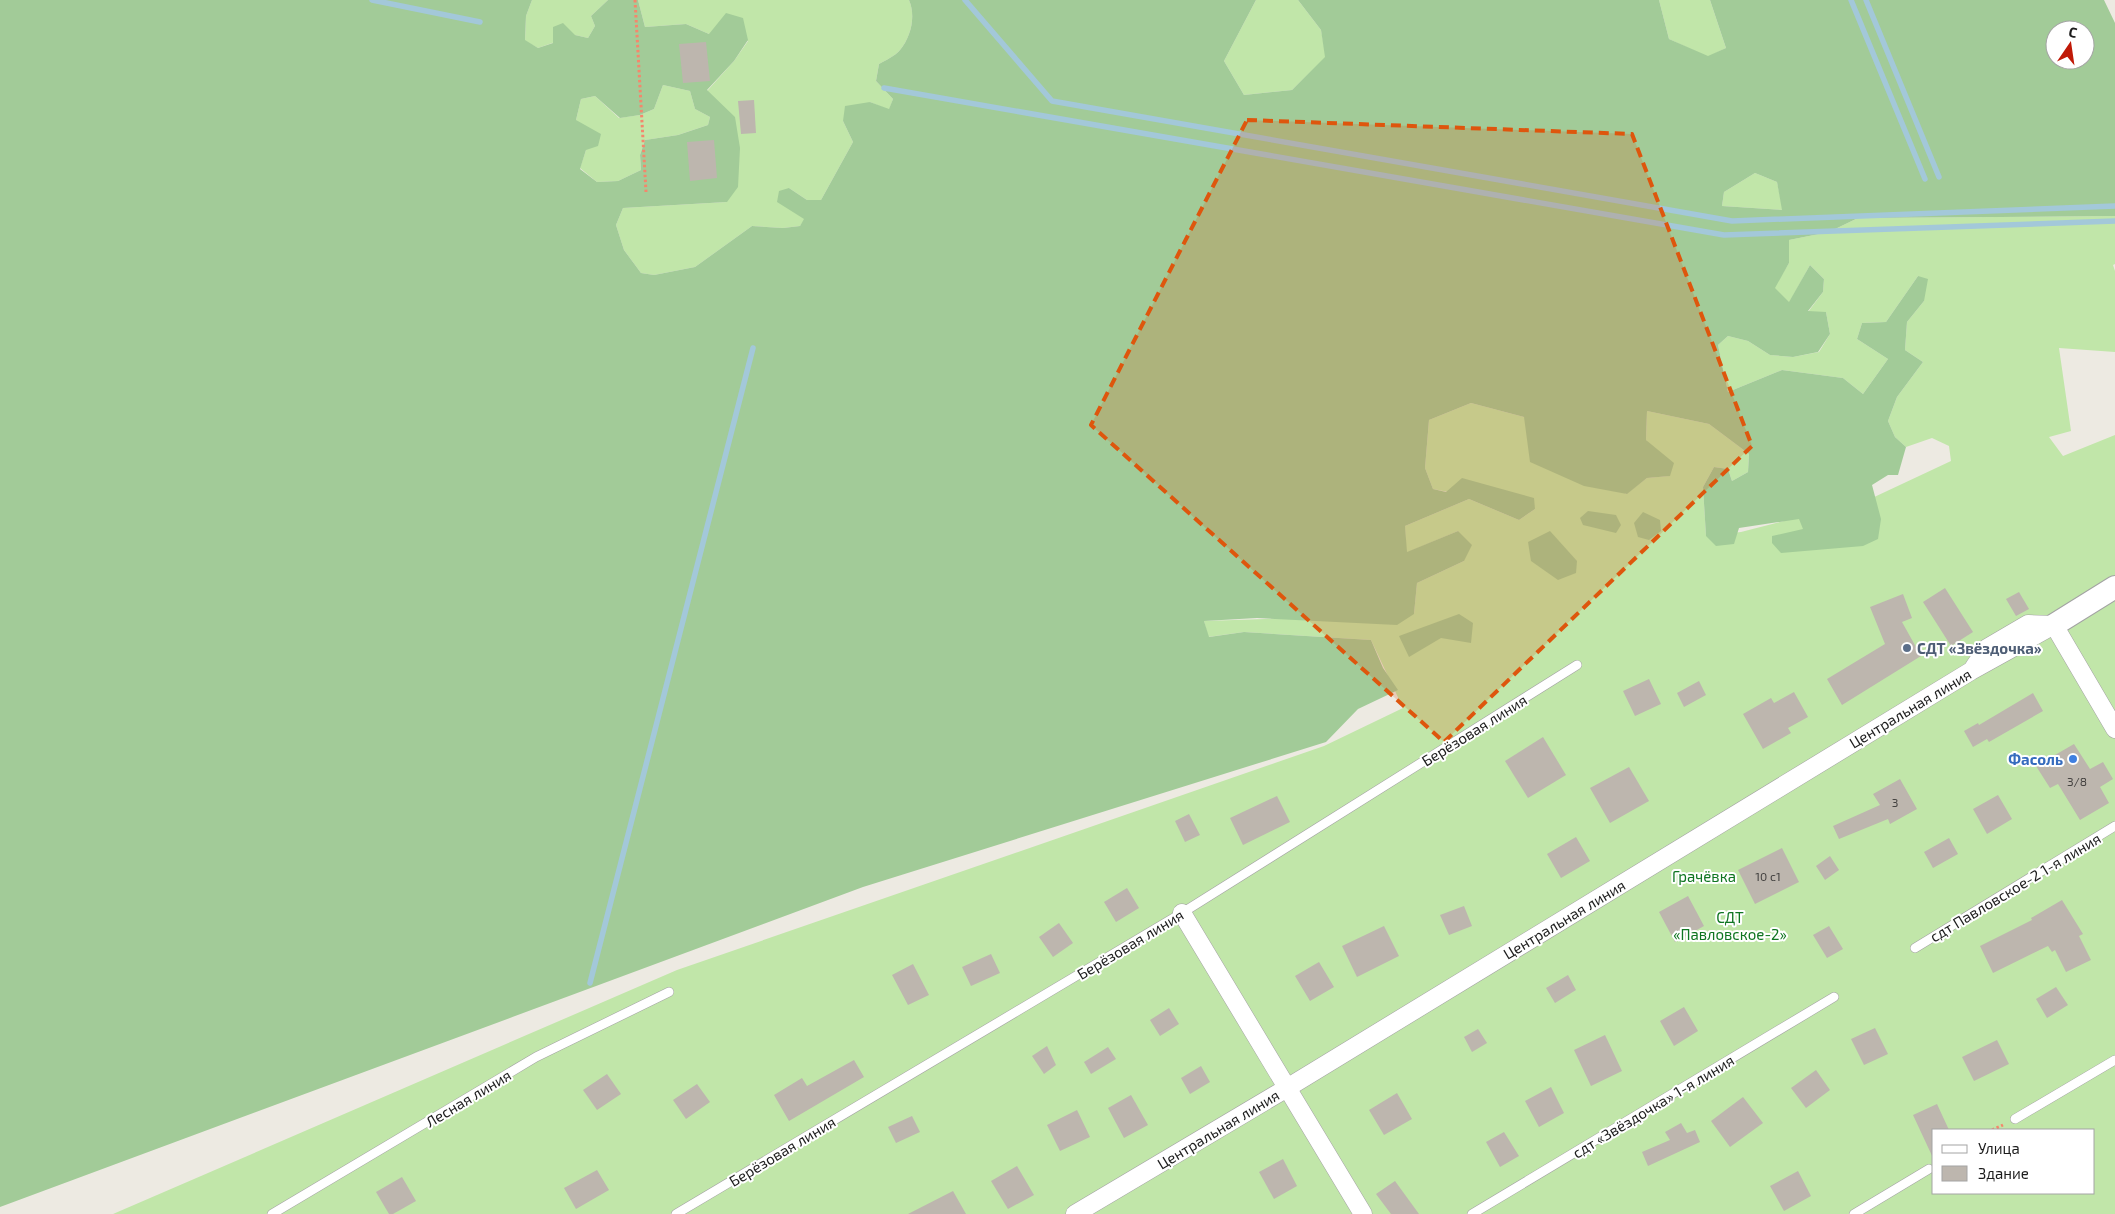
<svg xmlns="http://www.w3.org/2000/svg" width="2115" height="1214" font-family="'Exo 2',sans-serif">
  <style>
    .grass { fill: #c1e6a9; fill-rule: evenodd }
    .forest { fill: #a2cb98; fill-rule: evenodd }
    .lines { fill: none; stroke-linecap: round; stroke-linejoin: round }
    .stream { stroke: #a3c8d9; stroke-width: 5.5 }
    .building { fill: #bdb6ae }
    .service-casing { stroke: #a3a3a3; stroke-width: 10 }
    .minor-casing { stroke: #a3a3a3; stroke-width: 19 }
    .tertiary-casing { stroke: #a3a3a3; stroke-width: 24 }
    .path { stroke: #f4876c; stroke-width: 3; stroke-dasharray: 2.5 2.5; stroke-linecap: butt }
    .service { stroke: #fff; stroke-width: 9 }
    .minor { stroke: #fff; stroke-width: 18 }
    .tertiary { stroke: #fff; stroke-width: 22 }
    .marked { fill: #de560d; fill-opacity: 0.2; stroke: #de560d; stroke-width: 4; stroke-dasharray: 10 6; stroke-linejoin: round }
    .service-dot { fill: #5c6f8a; stroke: #fff; stroke-width: 2 }
    .shop-dot { fill: #3f7fe0; stroke: #fff; stroke-width: 2 }
    .labels { text-anchor: middle; dominant-baseline: central; stroke-width: 4; stroke-linejoin: round; paint-order: stroke }
    .number-label { font-size: 12px; fill: #444240 }
    .service-label { font-size: 15px; font-weight: bold; fill: #4e5e75; stroke: #fff; text-anchor: start }
    .street-label { font-size: 15px; fill: #1c1c1c; stroke: #fff }
    .shop-label { font-size: 15px; font-weight: bold; fill: #366cbe; stroke: #fff; text-anchor: end }
    .park-label { font-size: 15px; fill: #0f7521; stroke: #fff }
  </style>
  <rect width="100%" height="100%" fill="#edeae2"/>
  <g class="grass">
    <polygon points="532,0 608,0 591,16 595,26 588,38 575,35 538,48 525,41 526,16"/>
    <path d="M638 0H909C916 16 911 37 900 50 895 56 886 60 879 64L876 81 893 99 889 110 870 102 843 121 853 142 821 200H807L789 188 794 212 805 219 800 226 783 228 752 226 695 267 654 275 641 273 624 250 616 225 623 208 727 202 707 91 734 61 748 41 709 34 686 24 645 27Z"/>
    <polygon points="1256,0 1298,0 1321,30 1326,57 1292,90 1244,95 1224,61"/>
    <polygon points="1659,0 1710,0 1726,48 1708,57 1669,39"/>
    <polygon points="663,85 690,91 695,109 710,117 708,125 678,135 645,140 640,155 641,170 618,181 597,182 580,168 586,150 576,120 581,99 595,96 619,118 640,115 654,109"/>
    <polygon points="1755,173 1777,182 1783,210 1722,206 1724,192"/>
    <path d="M2115 216V264L2113 265 2115 271V352L2059 348 2071 431 2049 437 2063 456 2115 435V1214H113L677 970 1324 746 1403 708 1371 640 1244 632 1208 637 1204 621 1414 614 1417 583 1464 561 1458 531 1406 553 1405 526 1469 499 1519 520 1535 509 1433 489 1425 468 1429 420 1471 403 1524 417 1626 494 1647 478 1669 476 1646 440 1647 411 1709 424 1749 454 1748 472 1732 481 1728 469 1714 467 1703 487 1706 536 1741 532 1870 499 1951 461 1949 446 1932 438 1906 447 1895 437 1888 421 1897 397 1923 362 1905 350 1907 322 1924 301 1918 276 1886 322 1862 323 1857 339 1888 359 1863 394 1843 378 1782 370 1728 392 1718 345 1728 336 1748 341 1770 355 1793 357 1819 352 1830 334 1826 312H1808L1823 292 1824 279 1810 265 1789 303 1774 288 1789 263V240L1829 232 1858 218ZM1934 1130H2094V1193H1934Z"/>
  </g>
  <g class="forest">
    <path d="M0 0H532L526 16 525 40 538 48 553 43V27L563 23 575 35 588 38 595 26 591 16 608 0H638L645 27 686 24 709 34 726 13 743 18 748 40 734 61 707 90 735 117 740 148 738 187 727 202 623 208 616 225 624 250 641 273 654 275 695 267 752 226 783 228 800 226 804 219 777 202 779 191 789 188 807 200H821L853 142 843 121 845 106 870 102 889 109 893 99 876 81 879 64C886 60 895 56 900 50 911 37 916 16 909 0H1256L1224 61 1244 95 1292 90 1325 57 1321 30 1298 0H1659L1669 39 1708 56 1726 48 1710 0H2104L2115 23V216L1858 218 1829 232 1789 240V263L1775 288 1789 302 1810 265 1824 279 1823 292 1808 311 1826 312 1830 334 1818 352 1793 357 1770 355 1748 341 1728 336 1718 345 1728 392 1782 370 1843 378 1863 394 1888 359 1857 339 1862 323 1886 322 1918 276 1928 279 1924 301 1907 322 1905 350 1923 362 1897 397 1888 421 1895 437 1906 447 1898 475H1888L1872 485 1881 519 1878 539 1863 546 1781 553 1772 543V536L1803 529 1799 519 1739 528 1734 544 1716 546 1706 536 1703 487 1714 467 1728 469 1732 481 1748 472 1749 454 1709 424 1647 411 1646 440 1674 463 1670 476 1647 478 1627 494 1584 486 1530 462 1524 417 1471 403 1429 420 1425 468 1433 489 1446 492 1462 478 1534 498 1535 509 1519 520 1469 499 1405 526 1407 552 1458 531 1472 545 1464 561 1417 583 1414 614 1397 625 1257 618 1204 621 1209 637 1244 632 1371 640 1383 668 1398 690 1358 709 1326 742 863 887 0 1207ZM2055 30H2085V60H2055ZM663 85 690 91 695 109 710 117 708 125 678 135 645 140 640 155 641 170 618 181 597 182 580 169 586 150 598 146 601 134 576 120 581 99 595 96 620 118 640 115 654 109ZM1755 173 1777 182 1782 210 1722 206 1724 192Z"/>
    <polygon points="1588,511 1616,515 1621,525 1616,533 1583,525 1580,518"/>
    <polygon points="1643,512 1660,520 1661,531 1649,540 1638,537 1634,523"/>
    <polygon points="1550,531 1577,561 1576,573 1558,580 1531,561 1528,542"/>
    <polygon points="1459,614 1473,623 1471,643 1441,638 1409,657 1399,636"/>
  </g>
  <g class="lines">
    <g class="stream">
      <polyline points="372,0 480,22"/>
      <polyline points="965,0 1052,101 1732,221 2115,206"/>
      <polyline points="1851,0 1925,179"/>
      <polyline points="1866,0 1939,177"/>
      <polyline points="884,88 1724,235 2115,221"/>
      <polyline points="590,983 753,348"/>
    </g>
  </g>
  <g class="building">
    <polygon points="706,42 710,81 683,83 679,44"/>
    <polygon points="754,100 756,133 741,134 738,101"/>
    <polygon points="714,140 717,178 690,181 687,142"/>
    <polygon points="1945,588 1973,632 1951,646 1923,602"/>
    <polygon points="2019,592 2029,609 2016,616 2006,599"/>
    <polygon points="1903,594 1912,618 1902,622 1921,656 1842,705 1827,679 1885,644 1870,607"/>
    <polygon points="1649,679 1661,704 1635,716 1623,691"/>
    <polygon points="1699,681 1706,695 1684,707 1677,693"/>
    <polygon points="1794,692 1808,717 1788,728 1791,733 1763,749 1743,714 1771,698 1774,703"/>
    <polygon points="2033,693 2043,711 1989,742 1987,739 1973,747 1964,731 1978,723 1979,725"/>
    <polygon points="1543,737 1566,775 1528,798 1505,761"/>
    <polygon points="2074,744 2090,769 2103,762 2113,779 2100,787 2109,803 2080,820 2058,784 2050,788 2036,766"/>
    <polygon points="1629,767 1649,801 1610,823 1590,788"/>
    <polygon points="1900,779 1917,809 1890,824 1888,819 1839,839 1833,826 1880,805 1873,794"/>
    <polygon points="1998,795 2012,819 1987,834 1973,809"/>
    <polygon points="1277,796 1290,822 1243,845 1230,818"/>
    <polygon points="1189,814 1200,835 1185,842 1175,821"/>
    <polygon points="1576,837 1590,861 1561,878 1547,854"/>
    <polygon points="1949,838 1958,854 1933,868 1924,852"/>
    <polygon points="1782,848 1799,882 1755,904 1738,870"/>
    <polygon points="1830,856 1839,870 1825,880 1816,866"/>
    <polygon points="1127,888 1139,908 1116,922 1104,902"/>
    <polygon points="1688,896 1704,926 1675,942 1659,912"/>
    <polygon points="2062,900 2083,934 2079,936 2091,960 2066,972 2055,950 2052,952 2048,946 1993,973 1980,946 2032,920 2031,918"/>
    <polygon points="1464,906 1472,926 1449,935 1440,915"/>
    <polygon points="1059,923 1073,943 1053,957 1039,937"/>
    <polygon points="1384,926 1399,956 1357,977 1342,946"/>
    <polygon points="1829,926 1843,949 1827,958 1813,935"/>
    <polygon points="991,954 1000,973 971,986 962,967"/>
    <polygon points="1319,962 1334,987 1310,1001 1295,976"/>
    <polygon points="913,964 929,995 908,1005 892,975"/>
    <polygon points="1568,975 1576,990 1555,1003 1546,988"/>
    <polygon points="2056,987 2068,1005 2047,1018 2036,999"/>
    <polygon points="1684,1007 1698,1031 1674,1046 1660,1021"/>
    <polygon points="1169,1008 1179,1024 1160,1036 1150,1020"/>
    <polygon points="1875,1028 1888,1054 1864,1065 1851,1039"/>
    <polygon points="1478,1029 1487,1043 1472,1052 1464,1037"/>
    <polygon points="1605,1035 1622,1071 1591,1086 1574,1050"/>
    <polygon points="1997,1040 2009,1064 1974,1081 1962,1057"/>
    <polygon points="1047,1046 1056,1065 1044,1074 1032,1056"/>
    <polygon points="1108,1047 1116,1059 1091,1074 1084,1062"/>
    <polygon points="854,1060 864,1077 789,1121 774,1095 802,1078 807,1086"/>
    <polygon points="1201,1066 1210,1082 1190,1094 1181,1078"/>
    <polygon points="1816,1070 1830,1090 1806,1108 1791,1088"/>
    <polygon points="607,1074 621,1094 597,1110 583,1090"/>
    <polygon points="697,1084 710,1102 686,1119 673,1100"/>
    <polygon points="1551,1087 1564,1113 1539,1127 1525,1101"/>
    <polygon points="1397,1093 1412,1119 1384,1135 1369,1110"/>
    <polygon points="1131,1095 1148,1125 1124,1138 1108,1108"/>
    <polygon points="1743,1097 1763,1123 1730,1147 1711,1121"/>
    <polygon points="1937,1104 1949,1130 1934,1130 1934,1160 1913,1115"/>
    <polygon points="1077,1110 1090,1137 1060,1151 1047,1125"/>
    <polygon points="912,1116 920,1132 896,1143 888,1127"/>
    <polygon points="1681,1123 1687,1133 1695,1130 1700,1142 1648,1166 1642,1152 1670,1140 1665,1132"/>
    <polygon points="1504,1132 1519,1156 1500,1167 1486,1142"/>
    <polygon points="1283,1159 1297,1186 1274,1199 1259,1172"/>
    <polygon points="1017,1166 1034,1195 1008,1209 991,1181"/>
    <polygon points="597,1170 609,1190 576,1209 564,1188"/>
    <polygon points="1798,1171 1811,1196 1784,1211 1770,1186"/>
    <polygon points="402,1177 416,1201 393,1214 389,1214 376,1192"/>
    <polygon points="1395,1181 1419,1214 1391,1214 1376,1194"/>
    <polygon points="953,1191 966,1214 908,1214"/>
  </g>
  <g class="lines">
    <g class="service-casing">
      <g id="service">
        <polyline points="1915,948 2115,826"/>
        <polyline points="2015,1119 2115,1060"/>
        <polyline points="272,1214 536,1057 669,992"/>
        <polyline points="676,1214 1182,913 1577,665"/>
        <polyline points="1472,1214 1834,997"/>
        <polyline points="1854,1214 1929,1169"/>
      </g>
    </g>
    <g class="minor-casing">
      <g id="minor">
        <polyline points="2054,625 2115,729"/>
        <polyline points="1974,667 1987,648 2028,624 2054,625"/>
        <polyline points="1182,913 1363,1214"/>
        <polyline points="1075,1214 1287,1088 1971,671 2054,625"/>
      </g>
    </g>
    <g class="tertiary-casing">
      <polyline id="tertiary" points="2054,625 2115,587"/>
    </g>
    <g class="path">
      <polyline points="635,0 646,192"/>
      <polyline points="1992,1130 2003,1125"/>
    </g>
    <use href="#service" class="service"/>
    <use href="#minor" class="minor"/>
    <use href="#tertiary" class="tertiary"/>
  </g>
  <path class="marked" d="M1247 120 1632 134 1752 446 1444 742 1091 425Z"/>
  <circle class="service-dot" cx="1907" cy="648" r="5"/>
  <circle class="shop-dot" cx="2073" cy="759" r="5"/>
  <g class="labels">
    <g class="number-label">
      <text x="2077" y="781">3/8</text>
      <text x="1895" y="802">3</text>
      <text x="1768" y="876">10 с1</text>
    </g>
    <g class="service-label">
      <text x="1917" y="648">СДТ «Звёздочка»</text>
    </g>
    <g class="street-label">
      <text transform="translate(1910 708) rotate(-31)">Центральная линия</text>
      <text transform="translate(1474 730) rotate(-32)">Берёзовая линия</text>
      <text transform="translate(2015 887) rotate(-31)">сдт Павловское-2 1-я линия</text>
      <text transform="translate(1564 919) rotate(-31)">Центральная линия</text>
      <text transform="translate(1130 944) rotate(-31)">Берёзовая линия</text>
      <text transform="translate(468 1098) rotate(-31)">Лесная линия</text>
      <text transform="translate(1653 1106) rotate(-31)">сдт «Звёздочка» 1-я линия</text>
      <text transform="translate(1218 1129) rotate(-31)">Центральная линия</text>
      <text transform="translate(782 1151) rotate(-31)">Берёзовая линия</text>
    </g>
    <g class="shop-label">
      <text x="2063" y="759">Фасоль</text>
    </g>
    <g class="park-label">
      <text x="1704" y="876">Грачёвка</text>
      <text x="1730" y="917">СДТ<tspan x="1730" dy="17">«Павловское-2»</tspan></text>
    </g>
  </g>
  <rect x="1932" y="1129" width="162" height="65" fill="#ffffff" stroke="#a4a4a4"/>
  <rect x="1942" y="1145" width="25" height="8" fill="#ffffff" stroke="#a4a4a4"/>
  <text x="1978" y="1154" font-size="15" fill="#1c1c1c">Улица</text>
  <rect x="1942" y="1166" width="25" height="15" fill="#bdb6ae" stroke="#a4a4a4"/>
  <text x="1978" y="1179" font-size="15" fill="#1c1c1c">Здание</text>
  <g transform="translate(2070 45) rotate(13)"><circle r="24" fill="#ffffff" stroke="#a4a4a4"/>
  <path d="M0-4L9 19L0 12L-9 19Z" fill="#c01907"/>
  <text y="-8" font-size="14" font-weight="bold" text-anchor="middle" fill="#1c1c1c">С</text>
  </g>
</svg>
